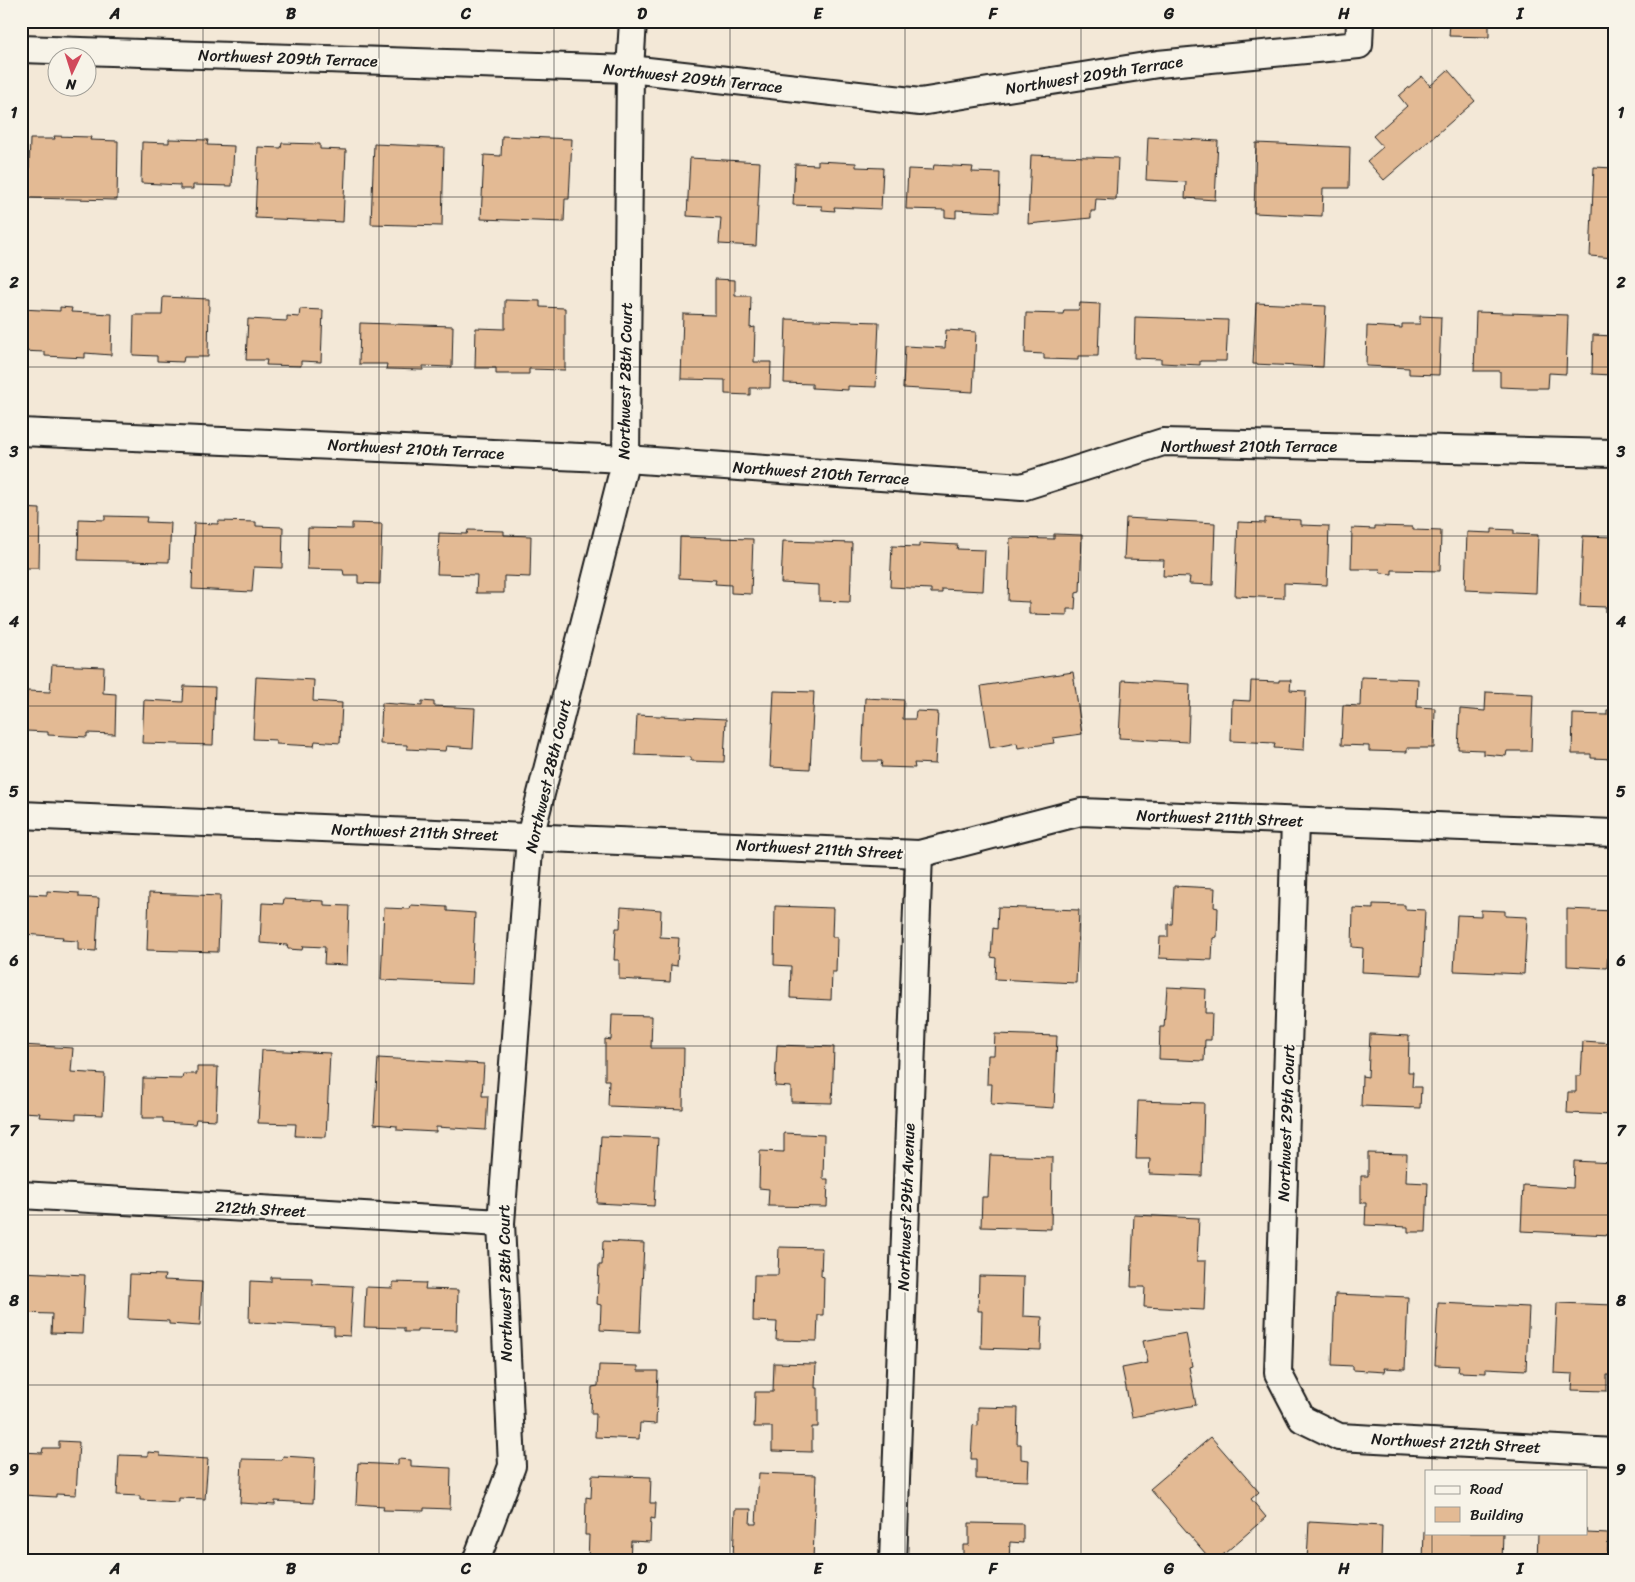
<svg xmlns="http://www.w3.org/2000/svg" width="1635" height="1582" font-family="Sriracha,sans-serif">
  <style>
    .building { fill: #e3ba94; stroke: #1c1c1c }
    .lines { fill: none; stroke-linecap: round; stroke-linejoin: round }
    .street-casing { stroke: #1c1c1c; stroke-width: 30 }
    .street { stroke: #f7f3e8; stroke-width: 26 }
    .grid { fill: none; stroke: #1c1c1c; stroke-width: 1; stroke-opacity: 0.55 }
    .labels { text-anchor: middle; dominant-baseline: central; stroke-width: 4; stroke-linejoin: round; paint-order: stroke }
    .street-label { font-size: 16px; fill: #1c1c1c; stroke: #f7f3e8 }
    .neatline { fill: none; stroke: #1c1c1c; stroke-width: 2 }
    .grid-label { font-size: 16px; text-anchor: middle; font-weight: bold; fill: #1c1c1c }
  </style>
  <rect width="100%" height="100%" fill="#f3e8d7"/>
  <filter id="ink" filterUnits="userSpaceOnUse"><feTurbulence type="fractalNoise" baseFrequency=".02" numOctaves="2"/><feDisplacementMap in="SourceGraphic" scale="10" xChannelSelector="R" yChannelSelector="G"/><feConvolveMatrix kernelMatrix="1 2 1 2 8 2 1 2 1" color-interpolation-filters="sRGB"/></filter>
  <g filter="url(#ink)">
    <g class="building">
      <polygon points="1450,21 1489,21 1489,37 1449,36"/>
      <polygon points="1448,70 1475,101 1384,180 1367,161 1383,147 1373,136 1407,106 1399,96 1422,76 1430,86"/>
      <polygon points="54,136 91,137 90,140 118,141 117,200 28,198 30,139 55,139"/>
      <polygon points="502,136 572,139 569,199 565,199 564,222 481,219 484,155 501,156"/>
      <polygon points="1148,137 1218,141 1215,200 1185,198 1186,182 1146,180"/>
      <polygon points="169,139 208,140 207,145 234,146 232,186 193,185 193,189 180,189 180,185 141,183 142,142 169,143"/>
      <polygon points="282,143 320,144 320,149 346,150 343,222 255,218 258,147 281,148"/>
      <polygon points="1256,143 1350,147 1349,188 1323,188 1322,216 1254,213"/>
      <polygon points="374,144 444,147 442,226 371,224"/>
      <polygon points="1031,155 1118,158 1116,200 1096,199 1095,211 1091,211 1091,218 1028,224"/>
      <polygon points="690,158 760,162 756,246 719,244 721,218 687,216"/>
      <polygon points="818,161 856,163 856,167 883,168 881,209 834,207 835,211 822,210 822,206 793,205 795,164 818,165"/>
      <polygon points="934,165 973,167 972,172 1000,173 999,212 956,210 956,218 945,217 945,210 906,209 908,169 933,170"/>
      <polygon points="1594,167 1614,168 1614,258 1590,256"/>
      <polygon points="715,279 735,280 735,296 751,296 750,328 755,327 754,362 771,362 770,388 750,388 750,395 725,394 725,380 681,379 683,314 715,315"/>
      <polygon points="163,297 209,299 208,357 184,357 183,362 157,361 157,356 133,355 134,315 162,315"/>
      <polygon points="505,300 540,301 540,307 565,308 565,370 529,369 529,374 496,374 496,368 475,368 476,328 505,329"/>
      <polygon points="1080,303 1100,304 1098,356 1078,356 1078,360 1044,359 1044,354 1025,353 1026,313 1063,314 1064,310 1079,310"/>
      <polygon points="1256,303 1326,306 1323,367 1253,364"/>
      <polygon points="60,307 72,308 71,312 112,314 111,355 85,353 85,358 45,356 45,352 21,351 21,309 60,311"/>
      <polygon points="300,309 323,310 321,362 301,361 301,366 266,365 267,360 246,360 248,319 287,321 287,316 299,317"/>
      <polygon points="1476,312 1568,315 1566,374 1549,373 1548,388 1524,388 1500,387 1500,371 1474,371"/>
      <polygon points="1420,316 1441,317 1439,375 1409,374 1409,368 1366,366 1367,326 1402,328 1402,324 1420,324"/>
      <polygon points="1135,317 1228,320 1226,361 1200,361 1200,365 1161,363 1161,359 1134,358"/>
      <polygon points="786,319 879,322 876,387 848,386 848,390 812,388 812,384 784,383"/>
      <polygon points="360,323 453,326 452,367 423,366 423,370 386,369 387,364 359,364"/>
      <polygon points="946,330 976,332 973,392 903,388 905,346 945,348"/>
      <polygon points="1593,335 1614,336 1614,380 1611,380 1612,375 1592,374"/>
      <polygon points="21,508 40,509 39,568 21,568"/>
      <polygon points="105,516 147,517 146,522 171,523 169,562 78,560 79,519 105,520"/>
      <polygon points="1126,518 1215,523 1213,585 1189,584 1190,577 1163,576 1164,560 1124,559"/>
      <polygon points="1265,518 1301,520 1301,525 1329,526 1327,585 1284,583 1284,598 1235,596 1238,522 1265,523"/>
      <polygon points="218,521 256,522 256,526 283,527 282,568 254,567 252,592 192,589 194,523 218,524"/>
      <polygon points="352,523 382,524 380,584 358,583 358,575 344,575 343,570 307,569 308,528 352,529"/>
      <polygon points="1375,526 1413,527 1413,530 1441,531 1440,571 1392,570 1392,574 1381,573 1380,569 1351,569 1352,528 1375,529"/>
      <polygon points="1492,529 1514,530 1514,534 1538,535 1536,593 1465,590 1467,532 1492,533"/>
      <polygon points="468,530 504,531 504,535 531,536 530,577 504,576 504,593 476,593 477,575 437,574 439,533 467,534"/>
      <polygon points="1054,534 1082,535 1080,592 1076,593 1075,609 1067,609 1067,615 1029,614 1029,602 1008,601 1010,538 1054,539"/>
      <polygon points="1583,536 1614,537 1614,612 1606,612 1606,607 1580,606"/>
      <polygon points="680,537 753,539 751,594 731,593 731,585 715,584 716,580 679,578"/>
      <polygon points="783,541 852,543 850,602 819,601 819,585 781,583"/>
      <polygon points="919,543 958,545 957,549 985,550 983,591 942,589 942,593 931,593 931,589 890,587 892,546 919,547"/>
      <polygon points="52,665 104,667 103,693 116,694 115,734 87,733 87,737 48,735 48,732 26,731 27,691 50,692"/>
      <polygon points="1073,672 1082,734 1053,738 1054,743 1018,748 1017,743 990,748 981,686"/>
      <polygon points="256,677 314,680 313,701 342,703 340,743 315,741 314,746 276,744 276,740 253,739"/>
      <polygon points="1361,677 1418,679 1417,707 1435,708 1434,748 1407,748 1407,752 1369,751 1369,746 1341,745 1343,705 1360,706"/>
      <polygon points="1122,680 1190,684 1188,742 1119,738"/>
      <polygon points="1279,680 1291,680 1290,690 1306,691 1304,750 1274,748 1275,743 1231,741 1232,700 1250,701 1251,681 1279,682"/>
      <polygon points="184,686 215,687 213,745 142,743 144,700 183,702"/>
      <polygon points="774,691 814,692 810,769 770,767"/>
      <polygon points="1486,692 1533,694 1531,751 1507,751 1506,756 1483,754 1483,750 1458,749 1460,709 1485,711"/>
      <polygon points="865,698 904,700 903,719 915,719 916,711 938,712 935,764 914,763 915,768 881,767 882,761 862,761"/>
      <polygon points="422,701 434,702 434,706 475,708 473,748 446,746 445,751 407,749 407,745 380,744 382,703 422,706"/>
      <polygon points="1607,710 1614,710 1614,759 1591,758 1591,754 1572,754 1573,714 1607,715"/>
      <polygon points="637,715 726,719 724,762 691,761 691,757 635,755"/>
      <polygon points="1174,886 1215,888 1214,907 1218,908 1217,937 1213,938 1212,960 1159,958 1160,937 1168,937 1168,924 1172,924"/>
      <polygon points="47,891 79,893 79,897 99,898 96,951 78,950 78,941 62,940 63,937 24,934 27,894 47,895"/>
      <polygon points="149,893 220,896 218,952 147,950"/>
      <polygon points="284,899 324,901 324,905 349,906 347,965 324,964 325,947 303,946 302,950 288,949 287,945 260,943 262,903 283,904"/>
      <polygon points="1373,904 1405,905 1405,909 1425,910 1422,975 1362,972 1363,948 1352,947 1353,908 1373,909"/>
      <polygon points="411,905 447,907 447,911 475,913 472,984 381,980 384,908 410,909"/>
      <polygon points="775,906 833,908 832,937 837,937 836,972 832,972 831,1000 790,998 791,966 774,965"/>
      <polygon points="621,907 661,910 660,937 679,938 677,966 671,965 670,982 619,979 619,960 614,960 616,928 620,928"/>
      <polygon points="998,907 1079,910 1076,983 995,979 996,958 991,957 993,928 997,929"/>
      <polygon points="1567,909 1614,911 1614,951 1608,951 1607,968 1567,966"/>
      <polygon points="1481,910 1505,911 1505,916 1527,917 1524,974 1454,971 1457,915 1481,916"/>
      <polygon points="1167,987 1206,989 1205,1013 1212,1013 1211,1040 1205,1040 1204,1061 1159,1059 1160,1027 1164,1027"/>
      <polygon points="612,1015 652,1016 651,1048 684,1048 683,1109 608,1106 609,1080 605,1080 605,1039 611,1040"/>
      <polygon points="995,1034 1057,1036 1054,1108 991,1104 992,1084 987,1084 988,1055 994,1055"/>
      <polygon points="1370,1034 1409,1036 1408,1072 1413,1072 1412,1087 1421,1087 1420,1108 1361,1106 1362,1076 1368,1077"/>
      <polygon points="1583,1041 1614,1043 1614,1115 1567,1113 1568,1092 1576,1092 1576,1076 1581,1076"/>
      <polygon points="21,1045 73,1048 71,1072 105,1074 103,1115 76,1114 76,1119 39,1117 40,1113 21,1112"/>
      <polygon points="777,1045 834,1047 832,1103 791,1102 791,1087 775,1086"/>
      <polygon points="262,1050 330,1053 326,1137 295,1136 296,1124 258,1123"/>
      <polygon points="378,1058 484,1064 482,1096 488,1096 486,1130 436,1127 436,1132 397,1130 397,1126 374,1124"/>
      <polygon points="197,1067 218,1067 216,1120 196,1119 195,1124 163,1122 163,1118 142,1118 143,1078 182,1079 183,1074 197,1074"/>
      <polygon points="1138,1101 1204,1103 1202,1176 1149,1174 1150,1159 1136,1159"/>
      <polygon points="784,1133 824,1135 823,1179 828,1179 827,1207 768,1206 769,1189 759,1188 760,1151 784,1152"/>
      <polygon points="601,1136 658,1138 654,1206 597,1203"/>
      <polygon points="1368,1153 1407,1154 1406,1182 1428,1183 1426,1232 1408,1232 1408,1227 1365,1225 1366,1203 1361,1203 1361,1176 1368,1176"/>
      <polygon points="990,1155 1052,1157 1051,1229 981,1227 982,1197 988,1197"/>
      <polygon points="1574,1161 1613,1163 1614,1214 1612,1214 1611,1235 1521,1231 1523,1185 1573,1188"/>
      <polygon points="1134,1215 1199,1218 1197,1261 1206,1261 1204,1310 1144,1307 1145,1287 1131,1287"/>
      <polygon points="603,1241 644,1243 640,1332 600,1330 601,1305 597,1304 599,1265 602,1265"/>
      <polygon points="779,1247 822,1248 821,1276 824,1277 823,1315 818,1315 817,1341 776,1340 777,1322 753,1321 754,1275 778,1275"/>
      <polygon points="21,1272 85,1275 82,1334 51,1333 52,1314 21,1313"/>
      <polygon points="130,1274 165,1275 164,1280 202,1282 200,1326 169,1324 169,1321 128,1319"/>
      <polygon points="979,1276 1024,1277 1023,1316 1042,1317 1041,1350 981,1348 982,1311 978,1311"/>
      <polygon points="271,1277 312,1278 312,1284 353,1286 350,1336 334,1335 334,1327 249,1322 250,1281 271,1282"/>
      <polygon points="393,1282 426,1283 425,1289 458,1290 457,1330 417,1329 417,1332 404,1332 404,1328 364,1327 366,1287 393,1288"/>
      <polygon points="1335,1294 1408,1297 1405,1369 1384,1368 1385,1372 1353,1370 1353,1366 1332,1365"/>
      <polygon points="1438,1303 1529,1307 1526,1370 1486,1368 1486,1373 1458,1372 1459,1366 1435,1365"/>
      <polygon points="1557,1303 1614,1305 1614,1375 1607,1375 1607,1391 1572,1390 1573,1374 1554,1373"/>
      <polygon points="1186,1333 1192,1366 1189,1367 1196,1405 1132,1417 1122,1368 1148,1363 1143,1341"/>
      <polygon points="774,1363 816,1364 815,1388 818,1388 818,1427 812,1427 812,1452 772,1451 772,1427 754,1427 755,1392 773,1392"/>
      <polygon points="599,1365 638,1366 638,1371 658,1371 656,1424 640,1423 639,1439 595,1437 596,1414 591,1414 592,1387 598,1386"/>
      <polygon points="978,1407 1018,1408 1017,1444 1021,1444 1021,1459 1029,1460 1028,1481 976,1479 976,1459 971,1459 973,1425 978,1426"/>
      <polygon points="1211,1437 1259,1492 1251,1499 1266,1517 1216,1561 1212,1561 1150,1489"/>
      <polygon points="59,1441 79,1442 76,1495 56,1494 56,1497 23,1495 23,1492 21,1492 21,1452 42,1453 43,1448 59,1448"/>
      <polygon points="148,1452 160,1453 160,1456 208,1459 205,1499 179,1498 179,1502 140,1500 140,1496 117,1495 119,1455 148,1456"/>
      <polygon points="283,1456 315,1458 313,1503 275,1501 275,1505 240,1503 242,1459 282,1460"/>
      <polygon points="398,1459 411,1460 411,1466 451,1468 450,1509 424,1508 424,1511 383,1510 384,1506 356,1504 358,1463 398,1465"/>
      <polygon points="759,1473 816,1475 813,1561 733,1560 735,1509 751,1509 750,1524 756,1524"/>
      <polygon points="592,1475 651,1477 650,1503 656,1503 655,1519 651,1518 650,1542 631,1541 630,1561 588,1561 589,1535 585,1535 586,1497 591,1498"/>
      <polygon points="1309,1522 1382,1526 1381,1561 1307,1561"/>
      <polygon points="969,1523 1023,1524 1023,1543 1010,1542 1009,1561 963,1561 963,1545 969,1545"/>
      <polygon points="1586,1528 1587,1533 1608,1534 1607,1561 1537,1561 1538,1533 1586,1533"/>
      <polygon points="1424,1531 1426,1531 1426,1533 1503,1533 1502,1561 1423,1561"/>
    </g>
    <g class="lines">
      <g class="street-casing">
        <g id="street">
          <polyline points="21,49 630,69 920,102 1158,64 1359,45 1360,21"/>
          <polyline points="21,432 626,459 1022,487 1163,442 1614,453"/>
          <polyline points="21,815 919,854 1081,812 1614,833"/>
          <polyline points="1295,821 1278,1373 1302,1419 1339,1437 1614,1452"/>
          <polyline points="21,1195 501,1223"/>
          <polyline points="476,1561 512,1466 501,1223 530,837 626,459 630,69 633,21"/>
          <polyline points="893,1561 919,854"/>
        </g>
      </g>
      <use href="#street" class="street"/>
    </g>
  </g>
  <path class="grid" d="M203 21V1561M379 21V1561M554 21V1561M730 21V1561M905 21V1561M1081 21V1561M1256 21V1561M1432 21V1471M21 197H1614M21 367H1614M21 536H1614M21 706H1614M21 876H1614M21 1046H1614M21 1215H1614M21 1385H1614M1432 1533V1561"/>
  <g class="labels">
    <g class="street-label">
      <text transform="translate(288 58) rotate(2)">Northwest 209th Terrace</text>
      <text transform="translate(1094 75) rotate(-9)">Northwest 209th Terrace</text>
      <text transform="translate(693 78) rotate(6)">Northwest 209th Terrace</text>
      <text transform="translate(625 381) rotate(-89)">Northwest 28th Court</text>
      <text x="1249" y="446">Northwest 210th Terrace</text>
      <text transform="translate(416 449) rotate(3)">Northwest 210th Terrace</text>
      <text transform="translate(821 473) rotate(4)">Northwest 210th Terrace</text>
      <text transform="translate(548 776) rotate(-77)">Northwest 28th Court</text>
      <text transform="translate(1220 818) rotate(2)">Northwest 211th Street</text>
      <text transform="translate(415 832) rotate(2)">Northwest 211th Street</text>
      <text transform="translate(820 849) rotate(3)">Northwest 211th Street</text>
      <text transform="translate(1286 1123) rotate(-88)">Northwest 29th Court</text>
      <text transform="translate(906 1207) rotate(-88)">Northwest 29th Avenue</text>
      <text transform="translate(261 1209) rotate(3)">212th Street</text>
      <text transform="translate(505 1283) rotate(-91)">Northwest 28th Court</text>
      <text transform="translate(1456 1443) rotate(3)">Northwest 212th Street</text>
    </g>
  </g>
  <rect width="1635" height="1582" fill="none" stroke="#f7f3e8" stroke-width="55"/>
  <rect x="1425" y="1470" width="162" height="65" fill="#f7f3e8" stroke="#9f9d96"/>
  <rect x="1435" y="1486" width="25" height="8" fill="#f7f3e8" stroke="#9f9d96"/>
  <text x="1470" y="1494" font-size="15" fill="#1c1c1c">Road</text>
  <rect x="1435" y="1507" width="25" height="15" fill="#e3ba94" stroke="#9f9d96"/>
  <text x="1470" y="1520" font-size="15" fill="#1c1c1c">Building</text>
  <g transform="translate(72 72) rotate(184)"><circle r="24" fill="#f7f3e8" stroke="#9f9d96"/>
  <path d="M0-4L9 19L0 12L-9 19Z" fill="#d1495b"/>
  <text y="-8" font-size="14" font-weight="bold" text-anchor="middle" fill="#1c1c1c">N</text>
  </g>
  <rect x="28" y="28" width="1580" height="1526" class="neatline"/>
  <g class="grid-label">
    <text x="115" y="19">A</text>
    <text x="291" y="19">B</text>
    <text x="466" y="19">C</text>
    <text x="642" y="19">D</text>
    <text x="818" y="19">E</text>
    <text x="993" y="19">F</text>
    <text x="1169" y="19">G</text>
    <text x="1344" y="19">H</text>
    <text x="1520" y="19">I</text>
    <text x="14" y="118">1</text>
    <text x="1621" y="118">1</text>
    <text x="14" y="288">2</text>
    <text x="1621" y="288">2</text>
    <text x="14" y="457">3</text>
    <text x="1621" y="457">3</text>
    <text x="14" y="627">4</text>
    <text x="1621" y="627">4</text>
    <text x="14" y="797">5</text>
    <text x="1621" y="797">5</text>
    <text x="14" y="966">6</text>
    <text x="1621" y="966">6</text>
    <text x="14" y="1136">7</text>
    <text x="1621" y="1136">7</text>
    <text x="14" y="1306">8</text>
    <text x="1621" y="1306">8</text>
    <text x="14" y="1475">9</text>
    <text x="1621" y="1475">9</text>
    <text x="115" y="1574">A</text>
    <text x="291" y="1574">B</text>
    <text x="466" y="1574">C</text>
    <text x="642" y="1574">D</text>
    <text x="818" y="1574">E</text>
    <text x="993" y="1574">F</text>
    <text x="1169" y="1574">G</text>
    <text x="1344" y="1574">H</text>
    <text x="1520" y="1574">I</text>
  </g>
</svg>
